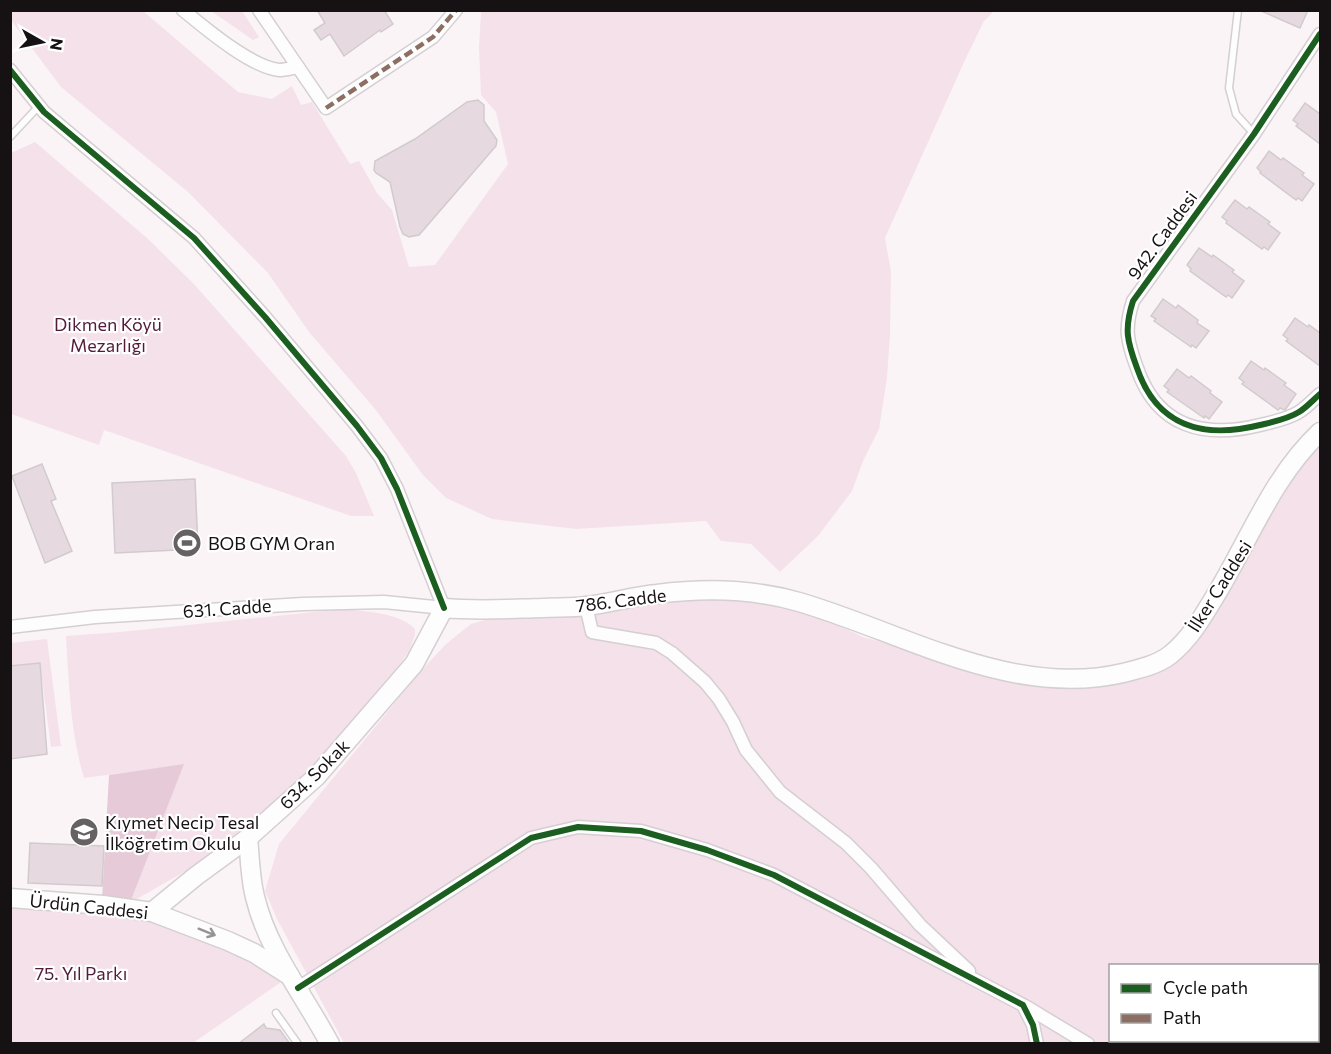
<svg xmlns="http://www.w3.org/2000/svg" width="1331" height="1054" font-family="Commissioner,sans-serif">
  <style>
    .green { fill: #f5e1ea; fill-rule: evenodd }
    .forest { fill: #e7cad8 }
    .building { fill: #e6dae0; stroke: #d1cbce; stroke-width: 1.5 }
    .lines { fill: none; stroke-linecap: round; stroke-linejoin: round }
    .lane-casing { stroke: #d4cfd1; stroke-width: 9 }
    .street-casing { stroke: #d4cfd1; stroke-width: 15 }
    .secondary-casing { stroke: #d4cfd1; stroke-width: 21 }
    .lane { stroke: #fefdfe; stroke-width: 6 }
    .street { stroke: #fefdfe; stroke-width: 12 }
    .secondary { stroke: #fefdfe; stroke-width: 18 }
    .quiet { stroke: #8d6e63; stroke-width: 4.5; stroke-dasharray: 9 4.5; stroke-linecap: butt }
    .cycleway-casing { stroke: #fff; stroke-width: 10 }
    .cycleway { stroke: #1b5e20; stroke-width: 6 }
    .oneway { stroke: #969395 }
    .labels { text-anchor: middle; dominant-baseline: central; stroke-width: 4.5; stroke-linejoin: round; paint-order: stroke }
    .street-label { font-size: 18px; fill: #161214; stroke: #fff }
    .park-label { font-size: 18px; fill: #531a3a; stroke: #fff }
    .poi-label { font-size: 18px; fill: #161214; stroke: #fff; text-anchor: start }
  </style>
  <rect width="100%" height="100%" fill="#fbf4f7"/>
  <g class="green">
    <polygon points="11,10 143,11 238,92 272,99 292,86 301,105 312,102 350,164 359,161 377,193 392,210 409,267 435,265 508,164 496,112 481,95 479,48 481,11 994,11 984,21 965,60 885,238 891,272 890,335 887,378 879,429 863,461 852,491 818,536 780,572 751,544 721,541 706,521 576,529 492,519 446,498 423,475 375,409 309,332 268,273 188,192 61,87 11,20"/>
    <polygon points="211,11 242,11 259,37 253,40"/>
    <polygon points="35,142 147,238 194,284 346,456 356,473 374,516 351,516 104,430 99,445 11,414 11,153"/>
    <path d="M1320 436V1043H344L277 919 265 891 279 844 421 671 446 644 471 624 499 616 593 614 664 602 711 600 766 601 821 617 863 637 933 657 1022 679 1165 660ZM1110 966H1318V1040H1110Z"/>
    <path d="M343 609C363 611 402 613 415 629V635L409 651 399 665 309 770 255 819 191 868 130 903 183 765 84 778C70 732 69 683 66 636L120 632Z"/>
    <polygon points="47,639 61,746 51,747 40,664 11,666 10,643"/>
    <polygon points="10,898 130,908 290,976 193,1043 11,1043"/>
  </g>
  <polygon class="forest" points="184,764 130,903 102,899 109,775"/>
  <g class="building">
    <polygon points="317,10 384,10 393,24 381,32 380,30 344,56 330,34 321,40 314,30 325,23"/>
    <polygon points="1259,10 1308,10 1300,28"/>
    <polygon points="478,100 484,105 484,121 497,140 496,146 419,235 409,237 403,234 400,227 390,182 376,173 374,170 375,161 415,139 467,102"/>
    <polygon points="1305,103 1320,114 1320,144 1296,126 1298,124 1293,120"/>
    <polygon points="1269,151 1281,160 1283,158 1304,173 1302,175 1314,184 1302,201 1298,198 1296,200 1260,173 1261,172 1257,168"/>
    <polygon points="1235,200 1247,209 1249,207 1270,222 1268,224 1280,233 1268,250 1264,247 1262,249 1226,223 1227,221 1222,217"/>
    <polygon points="1199,248 1212,257 1213,255 1234,270 1232,272 1244,281 1232,298 1228,295 1226,297 1190,271 1191,269 1187,265"/>
    <polygon points="1163,299 1176,308 1178,305 1198,320 1197,323 1209,331 1196,348 1192,345 1191,347 1154,321 1156,319 1151,316"/>
    <polygon points="1295,318 1308,327 1309,325 1320,333 1320,366 1286,341 1288,339 1283,335"/>
    <polygon points="1251,361 1264,370 1265,368 1286,383 1284,385 1296,394 1285,410 1280,408 1278,410 1242,384 1244,382 1239,378"/>
    <polygon points="1177,369 1189,378 1191,376 1211,391 1210,393 1222,402 1209,419 1205,416 1204,418 1167,392 1169,390 1164,386"/>
    <polygon points="42,464 56,499 51,501 72,551 45,563 12,476"/>
    <polygon points="195,479 198,549 115,553 112,483"/>
    <polygon points="40,663 47,754 10,759 10,666"/>
    <polygon points="30,843 104,846 102,886 28,883"/>
    <polygon points="264,1024 266,1028 280,1030 290,1044 238,1044"/>
  </g>
  <g class="lines">
    <g class="lane-casing">
      <g id="lane">
        <polyline points="1238,10 1229,88 1236,114 1254,134"/>
        <polyline points="10,137 39,106"/>
        <polyline points="276,1013 298,1044"/>
      </g>
    </g>
    <g class="street-casing">
      <g id="street">
        <path d="M183 10C205 28 251 67 279 70 285 70 292 68 298 67"/>
        <polyline points="259,10 326,108 433,37 456,10"/>
        <path d="M1320 34 1254 134 1133 301C1124 329 1127 341 1137 368 1157 427 1204 439 1260 425 1273 422 1288 419 1299 412 1307 407 1313 400 1320 394"/>
        <polyline points="10,70 44,112 194,238 265,317 357,426 381,458 397,489 444,608"/>
        <polyline points="586,606 592,632 656,643 672,653 705,682 719,699 733,722 746,750 780,792 846,843 871,868 920,925 969,971"/>
        <polyline points="10,627 95,617 303,604 384,602 444,608"/>
        <polyline points="298,988 531,838 578,827 641,831 707,850 774,875 1023,1005 1033,1025 1037,1044"/>
        <polyline points="1025,1006 1088,1044"/>
      </g>
    </g>
    <g class="secondary-casing">
      <g id="secondary">
        <path d="M248 838C250 857 250 878 255 897 268 951 304 995 330 1044"/>
        <polyline points="10,898 103,905 152,912 228,941 254,953 290,976"/>
        <path d="M152 912 196 876 248 838 316 777 414 664 444 608C477 611 508 609 541 608 556 607 572 608 587 606 611 603 634 596 657 594 704 588 754 589 799 602 902 632 1012 699 1123 673 1139 669 1157 665 1170 655 1189 640 1202 618 1214 598 1248 543 1272 477 1320 432"/>
      </g>
    </g>
    <use href="#lane" class="lane"/>
    <use href="#street" class="street"/>
    <use href="#secondary" class="secondary"/>
    <polyline class="quiet" points="326,108 433,37 456,10"/>
    <g class="cycleway-casing">
      <g id="cycleway">
        <path d="M1320 34 1254 134 1133 301C1124 329 1127 341 1137 368 1157 427 1204 439 1260 425 1273 422 1288 419 1299 412 1307 407 1313 400 1320 394"/>
        <polyline points="10,70 44,112 194,238 265,317 357,426 381,458 397,489 444,608"/>
        <polyline points="298,988 531,838 578,827 641,831 707,850 774,875 1023,1005 1033,1025 1037,1044"/>
      </g>
    </g>
    <use href="#cycleway" class="cycleway"/>
  </g>
  <defs><path id="oneway-shaft" d="M-6 0H5M1.5-3L5.5 0L1.5 3" fill="none" stroke-width="1.6" stroke-linecap="round" stroke-linejoin="round" transform="scale(1.5)"/></defs>
  <use class="oneway" href="#oneway-shaft" transform="translate(207 932) rotate(22)"/>
  <defs>
    <g id="stadium-disc" transform="scale(1.5)"><circle r="9.5" fill="#666163" stroke="#fff"/><path d="M0-5a6.5 5 0 1 0 0 10a6.5 5 0 1 0 0-10ZM-3.5-1.8h7v3.6h-7Z" fill="#fff"/></g>
    <g id="school-disc" transform="scale(1.5)"><circle r="9.5" fill="#666163" stroke="#fff"/><path d="M0-5L7-2L0 1L-7-2ZM-4 1L0 2.5L4 1V4Q0 6-4 4Z" fill="#fff"/></g>
  </defs>
  <g fill-rule="evenodd">
    <use href="#stadium-disc" x="187" y="543"/>
    <use href="#school-disc" x="84" y="832"/>
  </g>
  <g class="labels">
    <g class="street-label">
      <text transform="translate(1162 235) rotate(-54)">942. Caddesi</text>
      <text transform="translate(1219 586) rotate(-58)">İlker Caddesi</text>
      <text transform="translate(621 600) rotate(-7)">786. Cadde</text>
      <text transform="translate(227 608) rotate(-4)">631. Cadde</text>
      <text transform="translate(314 774) rotate(-45)">634. Sokak</text>
      <text transform="translate(89 906) rotate(6)">Ürdün Caddesi</text>
    </g>
    <g class="park-label">
      <text x="108" y="324">Dikmen Köyü<tspan x="108" dy="21">Mezarlığı</tspan></text>
      <text x="81" y="973">75. Yıl Parkı</text>
    </g>
    <g class="poi-label">
      <text x="208" y="543">BOB GYM Oran</text>
      <text x="105" y="822">Kıymet Necip Tesal<tspan x="105" dy="21">İlköğretim Okulu</tspan></text>
    </g>
  </g>
  <rect width="1331" height="1054" fill="none" stroke="#161214" stroke-width="24"/>
  <rect x="1109" y="964" width="210" height="78" fill="#ffffff" stroke="#a2a0a1" stroke-width="1.5"/>
  <rect x="1121" y="984" width="30" height="9" fill="#1b5e20" stroke="#a2a0a1" stroke-width="1.5"/>
  <text x="1163" y="994" font-size="18" fill="#161214">Cycle path</text>
  <rect x="1121" y="1014" width="30" height="9" fill="#8d6e63" stroke="#a2a0a1" stroke-width="1.5"/>
  <text x="1163" y="1024" font-size="18" fill="#161214">Path</text>
  <g transform="translate(42 42) rotate(99)" stroke="#ffffff" stroke-width="4.5" paint-order="stroke">
  <path d="M0-4.5L10 22L0 15L-10 22Z" fill="#161214"/>
  <text y="-9" font-size="16" font-weight="bold" text-anchor="middle" fill="#161214">N</text>
  </g>
</svg>
